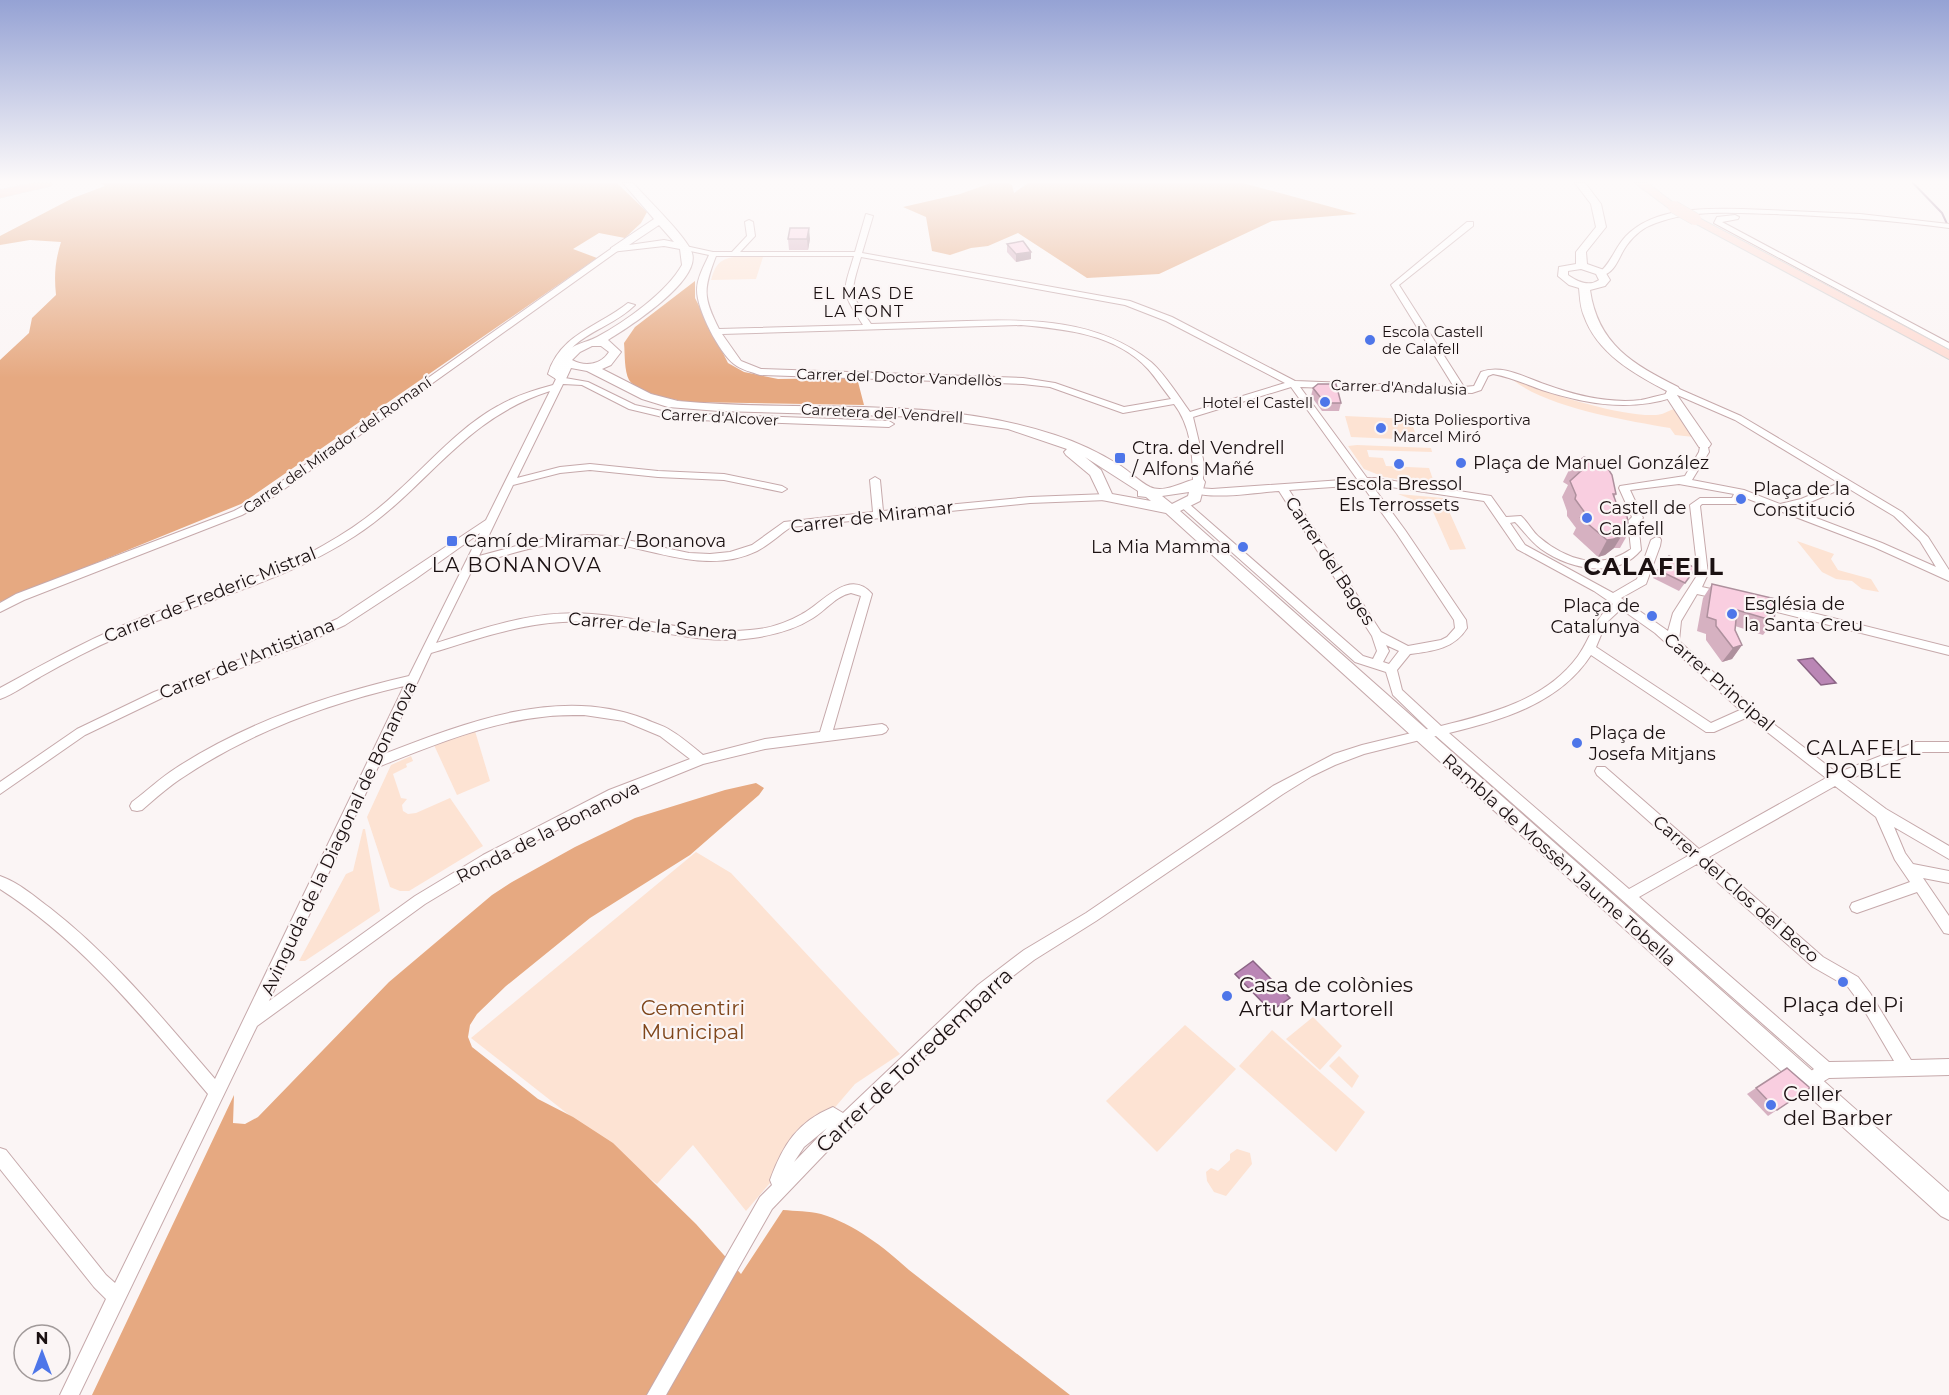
<svg xmlns="http://www.w3.org/2000/svg" width="1949" height="1395" font-family="Montserrat,sans-serif">
  <style>
    .green { fill: #fde3d3 }
    .forest { fill: #e6a981 }
    .water { fill: #ba86b5; stroke: #8a6384; stroke-width: 1.5 }
    .lines { fill: none; stroke-linecap: round; stroke-linejoin: round }
    .stream { stroke: #8a6384; stroke-width: 2 }
    .street-casing { stroke: #c6a9ab; stroke-width: 2 }
    .secondary-casing { stroke: #c6a9ab; stroke-width: 2 }
    .primary-casing { stroke: #d6d4d4; stroke-width: 2 }
    .highway-casing { stroke: #d6d4d4; stroke-width: 1 }
    .street { fill: #fff; fill-rule: evenodd }
    .secondary { fill: #fff; fill-rule: evenodd }
    .primary { fill: #fedcd4; fill-rule: evenodd }
    .highway { fill: #fec5b8; fill-rule: evenodd }
    .primary-bridge-casing { stroke: #d6d4d4; stroke-width: 13; stroke-linecap: butt }
    .primary-bridge { stroke: #fedcd4; stroke-width: 12 }
    .wall { fill: #d6b1c1 }
    .shaded-wall { fill: #ae909d }
    .building { fill: #f9cee0; stroke: #ae909d; stroke-width: 1.5 }
    .poi-dot { fill: #4e76e9; stroke: #fbf5f5; stroke-width: 2 }
    .labels { text-anchor: middle; dominant-baseline: central; stroke-width: 4.5; stroke-linejoin: round; paint-order: stroke }
    .far-poi-label { font-size: 15px; fill: #1b1112; stroke: #fbf5f5; text-anchor: start }
    .far-street-label { font-size: 15px; fill: #1b1112; stroke: #fbf5f5 }
    .far-neighbourhood-label { font-size: 16px; letter-spacing: 1.5px; fill: #1b1112; stroke: #fbf5f5 }
    .poi-label { font-size: 18px; fill: #1b1112; stroke: #fbf5f5; text-anchor: start }
    .street-label { font-size: 18px; fill: #1b1112; stroke: #fbf5f5 }
    .neighbourhood-label { font-size: 20px; letter-spacing: 1.5px; fill: #1b1112; stroke: #fbf5f5 }
    .near-poi-label { font-size: 21px; fill: #1b1112; stroke: #fbf5f5; text-anchor: start }
    .near-park-label { font-size: 21px; fill: #7f461b; stroke: #fbf5f5 }
    .near-street-label { font-size: 21px; fill: #1b1112; stroke: #fbf5f5 }
    .district-label { font-size: 24px; font-weight: bold; letter-spacing: 1.5px; fill: #1b1112; stroke: #fbf5f5 }
  </style>
  <rect width="100%" height="100%" fill="#fbf5f5"/>
  <g class="green">
    <path d="M734 257H763L756 279 711 280C715 266 719 259 734 257Z"/>
    <path d="M1513 380C1548 393 1620 417 1656 415 1662 415 1668 411 1674 409L1694 437 1675 435 1670 428C1625 420 1549 408 1513 380Z"/>
    <polygon points="1345,416 1410,419 1418,440 1351,437"/>
    <polygon points="1357,445 1431,448 1432,452 1367,450 1369,457 1383,458 1386,466 1429,468 1435,485 1384,477 1364,469 1348,446"/>
    <polygon points="1398,494 1443,498 1466,549 1450,550 1431,507"/>
    <polygon points="1797,541 1834,554 1831,559 1838,570 1871,579 1879,592 1862,589 1852,581 1836,579 1822,572"/>
    <polygon points="475,731 490,781 457,795 434,745"/>
    <polygon points="411,756 413,761 406,764 407,767 393,774 401,798 407,799 402,805 403,811 408,814 416,813 450,798 483,846 409,891 400,891 390,887 367,817 391,765"/>
    <polygon points="363,829 365,829 380,911 305,961 299,961 346,874 353,871"/>
    <polygon points="696,852 731,873 900,1054 855,1084 746,1211 693,1145 657,1184 471,1038"/>
    <polygon points="1313,1017 1342,1046 1320,1070 1286,1039"/>
    <polygon points="1185,1025 1236,1069 1157,1152 1106,1101"/>
    <polygon points="1272,1030 1365,1112 1336,1152 1239,1066"/>
    <polygon points="1339,1056 1359,1076 1352,1088 1329,1066"/>
    <polygon points="1237,1149 1250,1153 1252,1164 1226,1196 1214,1192 1207,1181 1206,1172 1211,1168 1218,1171 1230,1160 1230,1154"/>
  </g>
  <g class="forest">
    <path d="M100 183H617L647 212 641 223 625 238 599 233 573 249 597 258 241 504 0 602V360L29 333 32 318 56 295C54 276 55 261 61 242L30 240 0 245V236L73 198 105 186Z"/>
    <polygon points="991,183 1008,183 1012,185 1014,193 1028,183 1243,183 1357,214 1272,221 1159,274 1087,278 1018,233 988,246 971,248 950,255 932,251 926,217 903,207 960,194"/>
    <path d="M695 281V298L728 363 744 372 778 379 857 378 864 405 687 402C673 399 637 393 629 380 624 371 625 353 624 343L635 327Z"/>
    <path d="M756 783 764 788 759 795 690 855 590 918 506 986 477 1014 470 1025 468 1037 472 1047 538 1099 573 1117 613 1143 696 1224 741 1274 783 1210C795 1211 809 1211 821 1214 854 1224 884 1247 909 1270L1070 1395H92L234 1095 233 1123 245 1124 258 1117 389 982 492 895 512 882 575 847 635 818 725 790Z"/>
  </g>
  <g class="water">
    <polygon points="1813,658 1836,683 1821,685 1798,660"/>
    <polygon points="1253,961 1290,998 1271,1011 1235,974"/>
  </g>
  <g class="lines">
    <polyline class="stream" points="1913,183 1942,213 1949,228"/>
    <g class="street-casing">
      <g id="street">
        <path d="M1742 209 1860 214 1949 224V228C1891 220 1833 216 1774 214 1735 213 1693 209 1656 223 1644 227 1634 235 1627 245 1618 257 1617 271 1602 276L1598 274C1612 262 1614 249 1626 236 1654 207 1705 208 1742 209Z"/>
        <path d="M866 214 873 216 862 253 1130 301 1172 317 1295 381 1454 387 1391 285 1467 222H1473V226L1399 285 1464 387 1474 386 1481 372C1502 364 1524 377 1544 384 1574 395 1608 404 1641 400 1651 398 1662 394 1673 393L1669 390 1671 388H1677L1741 416 1902 512 1928 537 1949 570V581L1874 547 1743 497 1740 503 1736 504H1702L1700 506 1708 574 1702 587 1724 592 1726 595 1720 599 1697 594 1681 621 1679 641 1753 708 1837 773 1916 742H1949V752H1917L1847 780 1886 809 1949 846V859L1894 827 1905 853 1913 864 1949 871V883L1923 878 1949 916V934L1944 933 1917 892 1857 913 1852 911 1850 907 1852 903 1910 882 1895 860 1876 817 1835 786 1709 857 1823 957 1858 977 1870 993 1911 1060 1949 1059V1075L1829 1078 1808 1091 1802 1089 1800 1083 1802 1077 1814 1069 1436 736 1364 754 1335 765 1312 776 1283 794 1096 921 1034 960 988 995 839 1139 772 1209 666 1395H647L760 1197 772 1185 770 1180C783 1145 797 1122 833 1107L843 1113 978 985 1024 950 1086 913 1273 786 1334 754 1362 745 1428 729 1393 695 1386 672 1355 662 1179 505 1184 502 1188 503 1363 656 1373 659 1377 651 1372 636 1279 491C1257 492 1200 503 1184 487L1189 484 1198 488 1212 489 1357 479 1291 387 1193 417 1203 459V482L1198 485 1193 482C1193 455 1191 426 1174 404L1123 413 1050 387 1023 384 760 375C752 372 741 370 734 364 719 352 697 310 697 290 697 278 704 266 709 255L681 249V245L713 252H732L747 236 745 222 749 220 753 222 755 236 740 252H855ZM716 256H854C842 295 841 290 863 325L719 329C703 297 703 290 716 256ZM861 257 1125 305 1166 321 1285 383 1190 412C1179 397 1165 374 1151 362 1098 319 1032 319 967 321 935 322 903 323 871 324 849 291 850 295 861 257ZM1021 325C1065 329 1116 334 1148 369 1156 378 1163 389 1171 399L1124 407 1055 383 1023 378 761 369 741 361 722 334ZM1493 374C1510 377 1525 384 1542 390 1586 404 1629 412 1674 397L1675 394 1735 420 1839 483 1801 499 1780 504 1744 490 1692 480 1709 452 1707 442H1701L1699 452 1685 476 1620 486 1619 488 1632 517 1628 521 1631 549C1600 571 1566 560 1539 537 1532 531 1528 522 1521 516L1506 517 1491 496 1375 478H1367L1300 387 1472 393 1481 390 1488 376ZM1371 484 1484 501 1517 549 1594 591 1613 604C1594 618 1591 638 1578 656 1546 700 1490 714 1441 726L1402 690 1397 670 1410 654C1433 651 1454 649 1467 628L1466 620 1405 530ZM1679 484 1734 494 1732 498H1700L1690 505 1698 574 1673 613 1668 631 1621 598 1646 584 1660 546 1661 540 1660 538 1656 537 1651 540 1637 579 1613 593 1525 545 1510 523 1515 522C1524 531 1530 541 1541 549 1569 569 1616 580 1641 550L1638 522 1643 518 1630 490ZM1362 485 1397 534 1454 620 1455 628 1447 637 1441 640 1408 646 1381 632 1289 490ZM1846 487 1894 516 1920 541 1936 567 1882 543 1790 508 1808 503ZM1621 609 1655 633 1740 710 1711 723 1596 647 1606 623ZM1386 645 1399 651 1389 664 1383 662 1389 651ZM1591 655 1706 732H1714L1748 717 1826 778 1699 849 1605 767H1597L1595 771 1597 775 1688 856 1629 889 1449 733C1503 720 1560 703 1591 655ZM1697 864 1813 967 1848 987 1860 1003 1894 1061 1829 1062 1639 897ZM827 1128 794 1162 804 1147Z"/>
        <polygon points="1735,215 1739,217 1738,219 1722,222 1949,343 1949,349 1714,223 1717,217"/>
        <polygon points="612,248 619,250 266,502 242,515 24,600 0,612 0,603 16,594 234,511 258,498"/>
        <path d="M628 303 635 305C609 331 569 333 557 373L565 378 588 382 635 405 671 413 889 421 894 424 889 427 671 419 629 409 582 385 563 384 517 478 560 467 590 464 658 471 724 474 782 486 787 489 782 492 724 480 658 477 590 470 560 473 513 485 479 556 542 539 587 535 608 536 689 553 710 554 730 552 752 545 784 522 873 512 870 480 875 477 880 480 883 511 1030 497 1107 494 1112 497 1107 500 1030 503 791 527C779 535 769 545 757 551 701 578 643 542 586 541 548 541 511 554 475 564L436 643C487 627 537 609 592 614 645 618 696 635 750 630 768 629 786 623 802 614 822 604 849 567 872 594L833 730 882 724 886 726 888 729 886 732 882 734 765 749 703 764 619 798 493 863 425 904 257 1026 79 1395H60L106 1299 94 1287 0 1169V1148L6 1150 106 1275 115 1283 208 1094C144 1019 84 943 0 889V876C18 882 35 897 50 908 113 957 163 1019 215 1079L404 686C327 704 251 732 185 776 169 786 156 798 142 810L137 811 132 810 130 806 132 802C147 791 160 778 176 768 247 722 327 695 409 676L480 533 414 580 345 625 304 644 162 698 85 735 0 794V782L77 729 154 692 296 638 337 619 486 520 550 391C462 419 427 489 355 536 283 583 198 601 121 636 93 648 66 662 40 677 27 684 14 694 0 699V688C49 661 98 634 151 614 209 592 271 576 324 545 351 530 376 512 398 491 430 462 460 427 498 406 515 396 534 390 553 385L556 379 548 374C560 334 598 327 628 303ZM851 593 861 596 820 732 765 739 703 755C692 746 682 737 670 730 663 725 653 723 645 719 560 685 464 723 384 754L431 653C484 637 535 618 591 622 645 626 699 646 753 638 774 635 796 629 813 618 826 610 836 596 851 593ZM584 715 624 721 660 736 690 759 609 790 483 855 415 896 269 1001 378 767C431 746 486 723 542 717 556 715 570 715 584 715Z"/>
        <polygon points="1761,600 1949,647 1949,655 1757,607 1755,604"/>
      </g>
    </g>
    <g class="secondary-casing">
      <g id="secondary">
        <path d="M623 183H633C646 198 687 237 692 253 701 281 629 327 608 340L621 352 611 365 602 369 651 394 678 401C804 413 932 394 1055 435 1077 442 1100 453 1121 466 1130 472 1140 482 1150 487 1167 495 1190 476 1203 479L1205 482 1200 501 1180 511 1949 1192V1220L1941 1216 1166 513 1102 500 1090 475 1066 455 1064 452 1067 449 1008 429 924 417 719 411 668 407 642 399 587 371 571 368 565 381H557L555 378C558 370 559 359 565 353 574 343 586 343 597 337 625 322 667 292 682 265L680 249 664 246 611 252V248L654 219ZM659 225 674 242 664 240 629 245ZM592 346H601L609 352C601 365 585 367 572 360L580 352ZM1085 457 1138 491V496L1146 497 1151 501 1112 494 1101 470ZM1189 492 1188 496 1172 504 1162 496Z"/>
        <path d="M1575 183H1585L1601 204 1606 227 1586 252 1587 264 1604 270 1610 280 1605 286 1590 290C1598 345 1633 364 1678 387L1680 390 1677 395 1711 444 1709 447H1699L1665 395 1667 391C1634 374 1597 353 1584 316 1580 307 1580 297 1579 288L1569 285 1558 276 1559 267 1576 264V252L1596 227 1591 204ZM1581 269 1596 274 1599 280C1589 287 1578 282 1568 275V271Z"/>
      </g>
    </g>
    <g class="primary-casing">
      <g id="primary">
        <polygon points="1635,183 1647,183 1679,207 1674,210 1670,209"/>
        <polygon points="1695,216 1949,350 1949,359 1691,221 1691,217"/>
      </g>
    </g>
    <g class="highway-casing">
      <polygon id="highway" points="32,183 53,183 51,186 0,198 0,190"/>
    </g>
    <use href="#street" class="street"/>
    <use href="#secondary" class="secondary"/>
    <use href="#primary" class="primary"/>
    <use href="#highway" class="highway"/>
    <g class="primary-bridge-casing">
      <polyline id="primary-bridge" points="1674,207 1695,219"/>
    </g>
    <use href="#primary-bridge" class="primary-bridge"/>
  </g>
  <g class="wall">
    <polygon points="790,228 810,239 808,250 789,250 788,239"/>
    <polygon points="1007,244 1031,259 1016,262 1007,252"/>
    <polygon points="1313,388 1341,403 1339,411 1322,411 1311,396"/>
    <polygon points="1584,457 1616,494 1614,498 1620,513 1629,532 1620,548 1614,548 1605,555 1598,557 1573,534 1576,528 1567,516 1567,511 1562,497 1568,485 1563,482 1571,466"/>
    <polygon points="1696,568 1679,591 1653,578 1658,570"/>
    <polygon points="1712,584 1774,621 1763,635 1735,626 1735,630 1742,645 1732,659 1722,662 1706,640 1706,634 1697,631 1703,598"/>
    <polygon points="1756,1088 1810,1088 1768,1116 1747,1094"/>
  </g>
  <g class="shaded-wall">
    <polygon points="809,228 810,239 808,250 807,239"/>
    <polygon points="1031,252 1031,259 1016,262 1016,254"/>
    <polygon points="1624,532 1614,548 1605,555 1598,557 1607,540"/>
    <polygon points="1742,645 1732,659 1722,662 1733,648"/>
  </g>
  <g class="building">
    <polygon points="790,228 809,228 807,239 788,239"/>
    <polygon points="1023,241 1031,252 1016,254 1007,244"/>
    <polygon points="1318,384 1336,384 1341,403 1325,403 1313,388"/>
    <polygon points="1584,457 1607,467 1612,475 1616,494 1613,494 1620,513 1627,516 1629,532 1624,532 1614,539 1607,540 1581,518 1588,517 1575,499 1576,495 1570,481 1581,471 1571,466"/>
    <polygon points="1669,556 1696,568 1685,583 1658,570"/>
    <polygon points="1712,584 1776,599 1774,621 1737,610 1735,630 1742,645 1733,648 1716,626 1716,620 1707,617"/>
    <polygon points="1787,1068 1810,1088 1777,1110 1756,1088"/>
  </g>
  <linearGradient id="sky" x2="0" y2="1"><stop stop-color="#95a2d4"/><stop offset="0.48" stop-color="#fdfafa"/><stop offset="1" stop-color="#fdfafa" stop-opacity="0"/></linearGradient>
  <rect width="1949" height="378" fill="url(#sky)"/>
  <g class="poi-dot">
    <circle cx="1370" cy="340" r="6"/>
    <circle cx="1325" cy="402" r="6"/>
    <circle cx="1381" cy="428" r="6"/>
    <rect x="1114" y="452" width="12" height="12" rx="3"/>
    <circle cx="1461" cy="463" r="6"/>
    <circle cx="1399" cy="464" r="6"/>
    <circle cx="1741" cy="499" r="6"/>
    <circle cx="1587" cy="518" r="6"/>
    <rect x="446" y="535" width="12" height="12" rx="3"/>
    <circle cx="1243" cy="547" r="6"/>
    <circle cx="1732" cy="614" r="6"/>
    <circle cx="1652" cy="616" r="6"/>
    <circle cx="1577" cy="743" r="6"/>
    <circle cx="1843" cy="982" r="6"/>
    <circle cx="1227" cy="996" r="6"/>
    <circle cx="1771" cy="1105" r="6"/>
  </g>
  <g class="labels">
    <g class="far-poi-label">
      <text x="1382" y="331">Escola Castell<tspan x="1382" dy="17">de Calafell</tspan></text>
      <text x="1313" y="402" text-anchor="end">Hotel el Castell</text>
      <text x="1393" y="419">Pista Poliesportiva<tspan x="1393" dy="17">Marcel Miró</tspan></text>
    </g>
    <g class="far-street-label">
      <text transform="translate(899 377) rotate(2)">Carrer del Doctor Vandellòs</text>
      <text transform="translate(1399 387) rotate(2)">Carrer d'Andalusia</text>
      <text transform="translate(882 413) rotate(3)">Carretera del Vendrell</text>
      <text transform="translate(720 417) rotate(3)">Carrer d'Alcover</text>
      <text transform="translate(337 445) rotate(-35)">Carrer del Mirador del Romaní</text>
    </g>
    <g class="far-neighbourhood-label">
      <text x="864" y="293">EL MAS DE<tspan x="864" dy="18">LA FONT</tspan></text>
    </g>
    <g class="poi-label">
      <text x="1132" y="448">Ctra. del Vendrell<tspan x="1132" dy="21">/ Alfons Mañé</tspan></text>
      <text x="1473" y="463">Plaça de Manuel González</text>
      <text x="1399" y="484" text-anchor="middle">Escola Bressol<tspan x="1399" dy="21">Els Terrossets</tspan></text>
      <text x="1753" y="489">Plaça de la<tspan x="1753" dy="21">Constitució</tspan></text>
      <text x="1599" y="508">Castell de<tspan x="1599" dy="21">Calafell</tspan></text>
      <text x="464" y="541">Camí de Miramar / Bonanova</text>
      <text x="1231" y="547" text-anchor="end">La Mia Mamma</text>
      <text x="1744" y="604">Església de<tspan x="1744" dy="21">la Santa Creu</tspan></text>
      <text x="1640" y="606" text-anchor="end">Plaça de<tspan x="1640" dy="21">Catalunya</tspan></text>
      <text x="1589" y="733">Plaça de<tspan x="1589" dy="21">Josefa Mitjans</tspan></text>
    </g>
    <g class="street-label">
      <text transform="translate(872 517) rotate(-7)">Carrer de Miramar</text>
      <text transform="translate(1330 561) rotate(57)">Carrer del Bages</text>
      <text transform="translate(210 595) rotate(-22)">Carrer de Frederic Mistral</text>
      <text transform="translate(653 626) rotate(5)">Carrer de la Sanera</text>
      <text transform="translate(247 659) rotate(-22)">Carrer de l'Antistiana</text>
      <text transform="translate(1719 682) rotate(41)">Carrer Principal</text>
      <text transform="translate(548 832) rotate(-27)">Ronda de la Bonanova</text>
      <text transform="translate(339 838) rotate(-65)">Avinguda de la Diagonal de Bonanova</text>
      <text transform="translate(1559 860) rotate(42)">Rambla de Mossèn Jaume Tobella</text>
      <text transform="translate(1736 889) rotate(41)">Carrer del Clos del Beco</text>
    </g>
    <g class="neighbourhood-label">
      <text x="517" y="565">LA BONANOVA</text>
      <text x="1864" y="748">CALAFELL<tspan x="1864" dy="23">POBLE</tspan></text>
    </g>
    <g class="near-poi-label">
      <text x="1239" y="984">Casa de colònies<tspan x="1239" dy="24">Artur Martorell</tspan></text>
      <text x="1843" y="1004" text-anchor="middle">Plaça del Pi</text>
      <text x="1783" y="1093">Celler<tspan x="1783" dy="24">del Barber</tspan></text>
    </g>
    <g class="near-park-label">
      <text x="693" y="1007">Cementiri<tspan x="693" dy="24">Municipal</tspan></text>
    </g>
    <g class="near-street-label">
      <text transform="translate(914 1060) rotate(-43)">Carrer de Torredembarra</text>
    </g>
    <g class="district-label">
      <text x="1654" y="566">CALAFELL</text>
    </g>
  </g>
  <g transform="translate(42 1353)"><circle r="28" fill="#fbf5f5" stroke="#a19a9a" stroke-width="1.5"/>
  <path d="M0-4.5L10 22L0 15L-10 22Z" fill="#4e76e9"/>
  <text y="-9" font-size="16" font-weight="bold" text-anchor="middle" fill="#1b1112">N</text>
  </g>
</svg>
